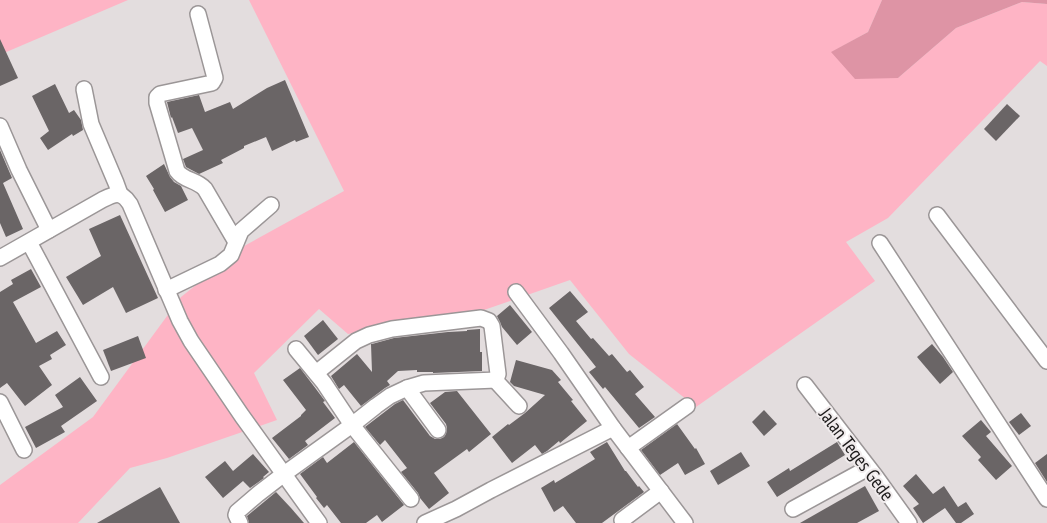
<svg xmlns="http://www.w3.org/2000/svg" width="1047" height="523" font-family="'PT Sans Narrow',sans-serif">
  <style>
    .green { fill: #feb4c5 }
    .water { fill: #de94a5 }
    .building { fill: #6a6566 }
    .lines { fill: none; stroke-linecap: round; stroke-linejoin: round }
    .street-casing { stroke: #9b9697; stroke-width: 18 }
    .street { stroke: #fff; stroke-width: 15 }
    .labels { text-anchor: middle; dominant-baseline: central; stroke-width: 4; stroke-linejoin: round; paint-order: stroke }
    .street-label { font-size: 19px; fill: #1c1a1a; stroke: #f0ebec }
  </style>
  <rect width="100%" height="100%" fill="#e3ddde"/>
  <g class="green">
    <polygon points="0,0 128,0 4,53 0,49"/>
    <polygon points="249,0 882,0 868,32 832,52 898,78 956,28 1022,2 1047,4 1047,66 1040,61 888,218 846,242 875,281 696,407 629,354 570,280 484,310 348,334 319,309 254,373 277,420 167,458 130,468 78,523 0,523 0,485 93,417 181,297 246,245 344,191"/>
  </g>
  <polygon class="water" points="882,0 1047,0 1047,4 1022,2 956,28 898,78 855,79 831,52 868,32"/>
  <g class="building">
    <polygon points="0,39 18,78 0,86"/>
    <polygon points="285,80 309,137 296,142 295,140 272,151 266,137 244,146 244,148 221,160 223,163 199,174 186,167 183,159 203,150 192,128 178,133 172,117 171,118 167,102 199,95 205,112 230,102 233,109 267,88"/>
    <polygon points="55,84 69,113 74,110 81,120 83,130 73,136 72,134 48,150 40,138 49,131 32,96"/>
    <polygon points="1007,104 1020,116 996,141 984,129"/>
    <polygon points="0,150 12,178 3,183 23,229 6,237 0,223"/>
    <polygon points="164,164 170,177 174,182 181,186 188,200 165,212 153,190 154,189 146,176"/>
    <polygon points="120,215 158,298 126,313 113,287 83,305 66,277 101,256 89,229"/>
    <polygon points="31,269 41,287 13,302 36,343 57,331 66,345 50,355 52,359 39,366 52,385 25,406 7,383 0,388 0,292 13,284 11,280"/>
    <polygon points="570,291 588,312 576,321 591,339 593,338 609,356 612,354 627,372 630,370 644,387 635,394 655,417 639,428 605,387 603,389 589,372 596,367 549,308"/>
    <polygon points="510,305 532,332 517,345 502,327 500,322 497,316"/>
    <polygon points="323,320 338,339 318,355 304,336"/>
    <polygon points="480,329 480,352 482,352 482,371 433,373 433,372 417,372 417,370 398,371 387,381 390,385 385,388 361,406 344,385 339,389 331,376 357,354 372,372 371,344 372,344 394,338 448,332 467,331 467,330"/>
    <polygon points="138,336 146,358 111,371 103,350"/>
    <polygon points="932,344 943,357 953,372 940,384 917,357"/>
    <polygon points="516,360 552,370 561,380 558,382 573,400 571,401 587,421 560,443 559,441 547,451 542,454 535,445 512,463 492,437 508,424 509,425 525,413 545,395 514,386 510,382"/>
    <polygon points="300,368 316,389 325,401 323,402 335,418 305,441 308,445 289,459 272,438 301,416 301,415 306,410 283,380"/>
    <polygon points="80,377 97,401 61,426 65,432 36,448 25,427 63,407 55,395"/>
    <polygon points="457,391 491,434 469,452 467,449 434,473 449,493 429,509 420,498 418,493 401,472 407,468 385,440 380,445 365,427 395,404 403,400 430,436 435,439 440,439 444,437 446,434 447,428 446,424 430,403 445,392"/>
    <polygon points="764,410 777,424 764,436 752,422"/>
    <polygon points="1021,413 1031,426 1019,435 1009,422"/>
    <polygon points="981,420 991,432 986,436 1012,466 996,480 978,460 981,457 962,436"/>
    <polygon points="677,424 695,449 696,448 705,464 685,475 678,463 660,475 641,450"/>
    <polygon points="354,442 404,505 382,522 377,515 366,523 341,523 327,505 324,508 316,498 317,497 300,474 323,457 327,463"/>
    <polygon points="607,442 625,471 626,471 638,487 639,486 644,492 602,523 576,523 563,506 554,512 541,488 554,480 555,483 595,459 590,452"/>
    <polygon points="837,442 845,455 777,497 767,482 789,468 790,471"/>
    <polygon points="741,452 750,466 718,485 710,471"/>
    <polygon points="253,454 269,472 263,477 264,478 250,488 243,481 223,498 205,477 225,461 233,471"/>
    <polygon points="1047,454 1047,482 1035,463"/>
    <polygon points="916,474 933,494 944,486 958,507 966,502 974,514 961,523 956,523 945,508 923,523 913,508 919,504 903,486"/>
    <polygon points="865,486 879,511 857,523 800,523"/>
    <polygon points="160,487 180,523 97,523"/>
    <polygon points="276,492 291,508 304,523 249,523 247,516"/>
  </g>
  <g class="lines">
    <g class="street-casing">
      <g id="street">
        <path d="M198 14 215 78 212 83 160 94 157 97V103L177 171C184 181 196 179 205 189L236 242"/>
        <polyline points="84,89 91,124 116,183 120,194"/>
        <polyline points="0,126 19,170 49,230"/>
        <polyline points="937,215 1047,361"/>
        <polyline points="29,242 101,377"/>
        <polyline points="880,243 1047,499"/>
        <path d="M0 258 102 200C114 194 121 190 130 204L180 321 191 341 242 416 319 523"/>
        <polyline points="166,290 220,264 231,255 241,231 271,205"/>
        <polyline points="516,292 561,353 613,428 685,523"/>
        <polyline points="296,349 324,383 352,425 411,499"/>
        <polyline points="495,380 519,406"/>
        <polyline points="805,385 876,477 909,523"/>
        <polyline points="407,388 438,430"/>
        <polyline points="0,402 24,450"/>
        <polyline points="628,448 687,406"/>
        <polyline points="793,509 868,468"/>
        <polyline points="622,520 661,491"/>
        <polyline points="240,523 236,515 237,512 258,494 284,474 352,425 376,406 390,396 407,388 424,383 496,380 498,374 492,326 489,321 481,318 392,329 369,335 356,341 316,373"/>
        <polyline points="425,523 456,509 491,490 613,428"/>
      </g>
    </g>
    <use href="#street" class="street"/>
  </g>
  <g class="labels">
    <g class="street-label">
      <text transform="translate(857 454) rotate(53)">Jalan Teges Gede</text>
    </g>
  </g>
</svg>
